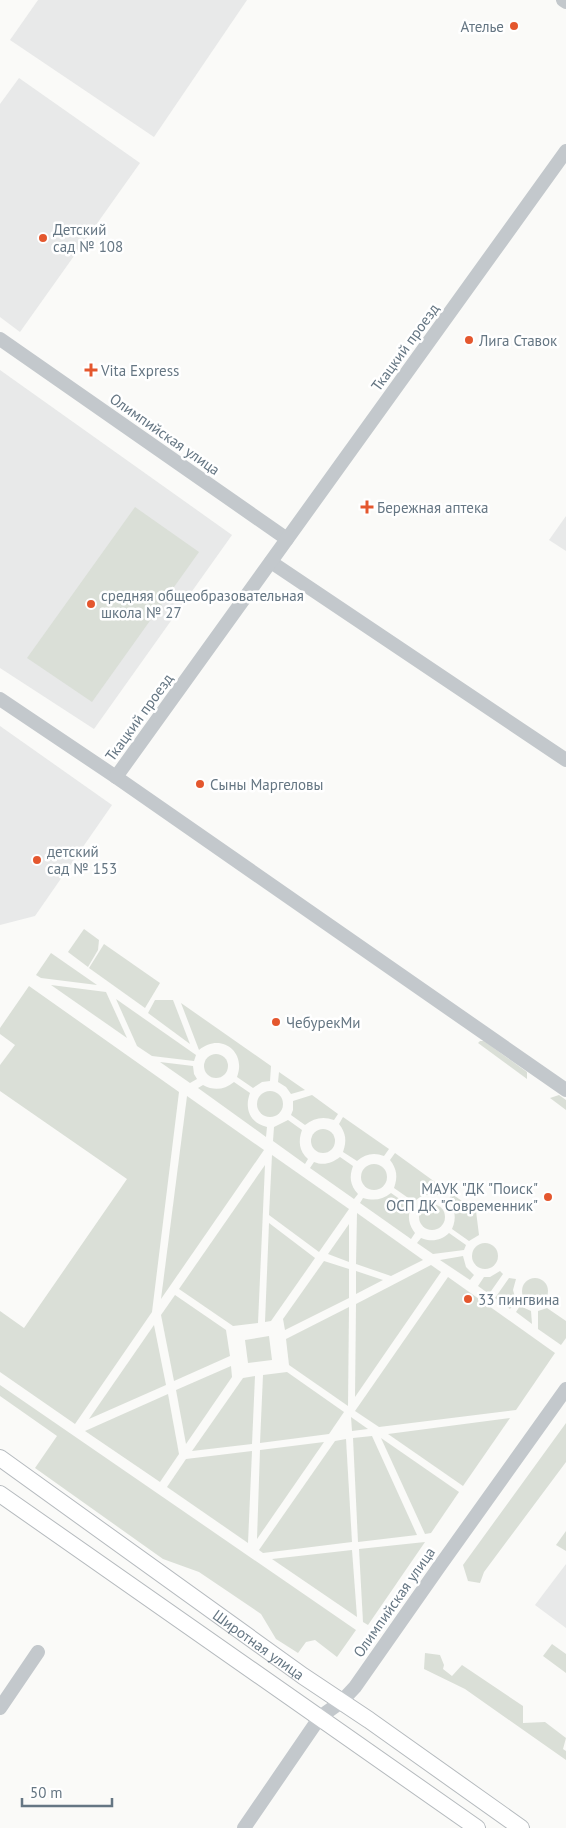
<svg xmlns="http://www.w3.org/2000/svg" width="566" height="1828" font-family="'PT Sans',sans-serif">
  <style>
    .built { fill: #e8e9e9 }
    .green { fill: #dadfd7 }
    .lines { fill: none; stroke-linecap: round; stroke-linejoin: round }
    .major-casing { stroke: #b5babe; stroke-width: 18 }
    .minor { stroke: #c3c8cc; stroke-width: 14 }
    .major { stroke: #fff; stroke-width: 16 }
    .poi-dot { fill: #e4572e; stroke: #fff; stroke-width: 2 }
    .labels { text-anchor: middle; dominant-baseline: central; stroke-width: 5; stroke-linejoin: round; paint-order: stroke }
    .poi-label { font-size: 15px; fill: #657683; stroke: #fff; text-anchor: start }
    .street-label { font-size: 15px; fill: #657683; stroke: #fff }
  </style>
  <rect width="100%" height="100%" fill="#fafaf8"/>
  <g class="built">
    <polygon points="38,0 247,0 154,137 10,40"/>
    <polygon points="19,78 140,163 20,332 0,317 0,104"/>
    <polygon points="0,370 232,535 94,729 0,668"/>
    <polygon points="566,516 566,551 549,540"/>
    <polygon points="0,726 112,805 35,916 0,925"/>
    <polygon points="566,1564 566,1628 535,1605"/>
  </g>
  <g class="green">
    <polygon points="135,507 199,552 92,702 27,658"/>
    <polygon points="84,929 99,940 98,950 88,967 68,952"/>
    <polygon points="104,944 160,983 145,1008 89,968"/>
    <polygon points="51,953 97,985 41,978 36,975"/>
    <polygon points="51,985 106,992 127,1038"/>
    <polygon points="29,986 179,1092 152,1312 75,1424 0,1372 0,1311 24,1328 127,1179 0,1091 0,1065 15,1045 0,1034 0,1028"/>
    <polygon points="116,999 196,1055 194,1061 152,1056 137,1046"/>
    <polygon points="155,1000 173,1000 190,1044 148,1013"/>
    <path d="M181 1003 271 1066 270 1081 262 1082 253 1088 237 1077C247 1051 220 1032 199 1050Z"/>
    <polygon points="480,1041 484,1041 527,1072 527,1079 478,1043"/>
    <circle cx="216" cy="1066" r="12"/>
    <polygon points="160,1062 193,1066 194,1074 197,1079 190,1083"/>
    <polygon points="279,1072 305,1090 291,1094 286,1087 278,1082"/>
    <path d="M234 1082 250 1093C244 1109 250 1123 267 1127L266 1137 198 1088 203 1085C214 1091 224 1090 234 1082Z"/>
    <circle cx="270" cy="1104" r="13"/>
    <path d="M312 1095 338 1114 334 1120C323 1116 314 1118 305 1125L291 1115 293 1110V1101Z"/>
    <polygon points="559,1095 566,1100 566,1110 550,1098"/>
    <polygon points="187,1096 264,1150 161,1299"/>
    <path d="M343 1117 389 1149 384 1156C374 1152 365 1154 357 1161L343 1152C347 1141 346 1133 339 1124Z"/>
    <path d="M288 1120 302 1130C298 1141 299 1151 308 1159L305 1164 273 1141 274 1127Z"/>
    <circle cx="323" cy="1141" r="12"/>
    <path d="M395 1153 446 1190 442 1196C431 1192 422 1194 414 1202L394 1188C398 1177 397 1169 390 1160Z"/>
    <polygon points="272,1155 349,1209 319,1252 269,1215"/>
    <path d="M340 1157 353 1166C349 1177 350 1185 358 1194L354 1199 310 1168 314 1162C324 1166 332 1163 340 1157Z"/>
    <circle cx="374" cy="1177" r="13"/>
    <polygon points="265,1165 258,1323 233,1326 179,1289"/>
    <path d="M391 1193 411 1207C407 1217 409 1225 415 1233L411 1239 360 1203 363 1198C374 1201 382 1200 391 1193Z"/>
    <path d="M452 1194 476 1211 479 1235 469 1241 452 1229C457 1218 455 1209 448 1200Z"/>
    <circle cx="432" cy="1217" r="13"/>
    <polygon points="357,1213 423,1260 391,1276 356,1264"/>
    <polygon points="269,1223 315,1258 271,1321 265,1322"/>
    <polygon points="349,1224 349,1262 328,1254"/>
    <path d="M449 1233 466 1245 464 1250 433 1254 417 1243 421 1238C431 1242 441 1241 449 1233Z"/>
    <circle cx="485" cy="1256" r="13"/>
    <polygon points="463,1256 466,1267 474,1275 470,1280 440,1260"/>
    <polygon points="324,1261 349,1269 349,1298 285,1330 283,1319"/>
    <polygon points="431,1265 441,1272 355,1397 356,1304"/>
    <polygon points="356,1271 383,1280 356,1294"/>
    <polygon points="500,1271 503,1274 489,1294 478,1286 484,1277 490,1277"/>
    <polygon points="448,1277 555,1353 516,1410 379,1427 355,1411"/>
    <polygon points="509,1278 516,1279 513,1290 516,1301 510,1309 495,1298"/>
    <circle cx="535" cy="1291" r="13"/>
    <polygon points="175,1295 226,1330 230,1356 174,1381 161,1315"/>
    <polygon points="520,1306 531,1311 532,1324 516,1312"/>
    <polygon points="349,1307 348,1406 289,1365 286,1339"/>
    <polygon points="547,1308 566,1321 566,1338 561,1345 538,1329 538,1311"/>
    <polygon points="154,1325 166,1385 89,1419"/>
    <polygon points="269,1336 272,1360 248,1363 245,1340"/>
    <polygon points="231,1366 232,1377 186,1444 176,1390"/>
    <polygon points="287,1372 344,1412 329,1434 260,1443 263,1375"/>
    <polygon points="255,1376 252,1444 192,1451 243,1378"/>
    <polygon points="0,1385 356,1630 337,1657 315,1640 306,1642 298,1653 276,1639 261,1614 199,1572 163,1559 35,1468 57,1436 0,1396"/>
    <polygon points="168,1394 179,1454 160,1482 85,1431"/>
    <polygon points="351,1417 368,1429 352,1431"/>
    <polygon points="510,1418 463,1486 388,1434"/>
    <polygon points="566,1423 566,1462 484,1572 480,1583 468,1581 463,1565"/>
    <polygon points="372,1436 417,1535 358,1542 353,1438"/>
    <polygon points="381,1438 459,1492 431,1533 425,1534"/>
    <polygon points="346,1439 352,1542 263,1553 259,1550 335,1441"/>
    <polygon points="324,1442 257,1539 260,1450"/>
    <polygon points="252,1451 248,1543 167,1487 186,1459"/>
    <polygon points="566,1531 566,1551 556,1545"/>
    <polygon points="425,1542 368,1625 363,1622 359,1549"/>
    <polygon points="352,1550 357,1617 272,1559"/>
    <polygon points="552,1644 566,1654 566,1673 543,1656"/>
    <polygon points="425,1653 440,1655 444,1665 443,1669 452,1676 462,1665 523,1706 523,1723 545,1722 566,1738 563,1749 566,1751 566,1760 465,1689 424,1669"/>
  </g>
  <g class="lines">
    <g class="major-casing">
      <g id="major">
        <path id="s1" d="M0 1458 303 1676 369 1720 521 1828"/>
        <polyline points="0,1494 477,1828"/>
      </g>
    </g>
    <g class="minor">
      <polyline points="563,0 566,2"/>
      <polyline points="0,339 287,539"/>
      <polyline points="271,562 566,760"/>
      <polyline points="0,699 116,777 566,1090"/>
      <polyline points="116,777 566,151"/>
      <polyline points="0,1708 38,1652"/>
      <polyline points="244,1828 320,1717 341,1702 355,1687 439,1567 566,1389"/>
    </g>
    <use href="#major" class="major"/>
  </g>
  <g class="poi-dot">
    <circle cx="514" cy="26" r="5"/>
    <circle cx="43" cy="238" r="5"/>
    <circle cx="469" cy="340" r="5"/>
    <path d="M88.5 362.5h5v5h5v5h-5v5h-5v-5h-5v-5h5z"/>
    <path d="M364.5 499.5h5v5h5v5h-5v5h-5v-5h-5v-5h5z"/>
    <circle cx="91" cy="604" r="5"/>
    <circle cx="200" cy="784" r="5"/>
    <circle cx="37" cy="860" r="5"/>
    <circle cx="276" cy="1022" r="5"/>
    <circle cx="548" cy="1197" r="5"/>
    <circle cx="468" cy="1299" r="5"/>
  </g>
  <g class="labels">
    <g class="poi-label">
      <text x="504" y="26" text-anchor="end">Ателье</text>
      <text x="53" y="229">Детский<tspan x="53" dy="17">сад № 108</tspan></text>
      <text x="479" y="340">Лига Ставок</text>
      <text x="101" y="370">Vita Express</text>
      <text x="377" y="507">Бережная аптека</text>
      <text x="101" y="595">средняя общеобразовательная<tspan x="101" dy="17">школа № 27</tspan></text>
      <text x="210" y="784">Сыны Маргеловы</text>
      <text x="47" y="851">детский<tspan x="47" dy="17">сад № 153</tspan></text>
      <text x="286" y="1022">ЧебурекМи</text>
      <text x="538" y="1188" text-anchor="end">МАУК "ДК "Поиск"<tspan x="538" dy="17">ОСП ДК "Современник"</tspan></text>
      <text x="478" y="1299">33 пингвина</text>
    </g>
    <g class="street-label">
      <text transform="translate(405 347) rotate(-54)">Ткацкий проезд</text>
      <text transform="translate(165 434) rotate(35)">Олимпийская улица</text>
      <text transform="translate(139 717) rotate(-54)">Ткацкий проезд</text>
      <text transform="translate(394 1602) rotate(-55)">Олимпийская улица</text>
      <text stroke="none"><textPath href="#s1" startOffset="319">Широтная улица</textPath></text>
    </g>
  </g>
  <path d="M22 1798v8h90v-8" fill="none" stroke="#657683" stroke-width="2.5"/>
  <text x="30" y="1798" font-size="15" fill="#657683" stroke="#ffffff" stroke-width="4" paint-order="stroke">50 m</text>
</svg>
